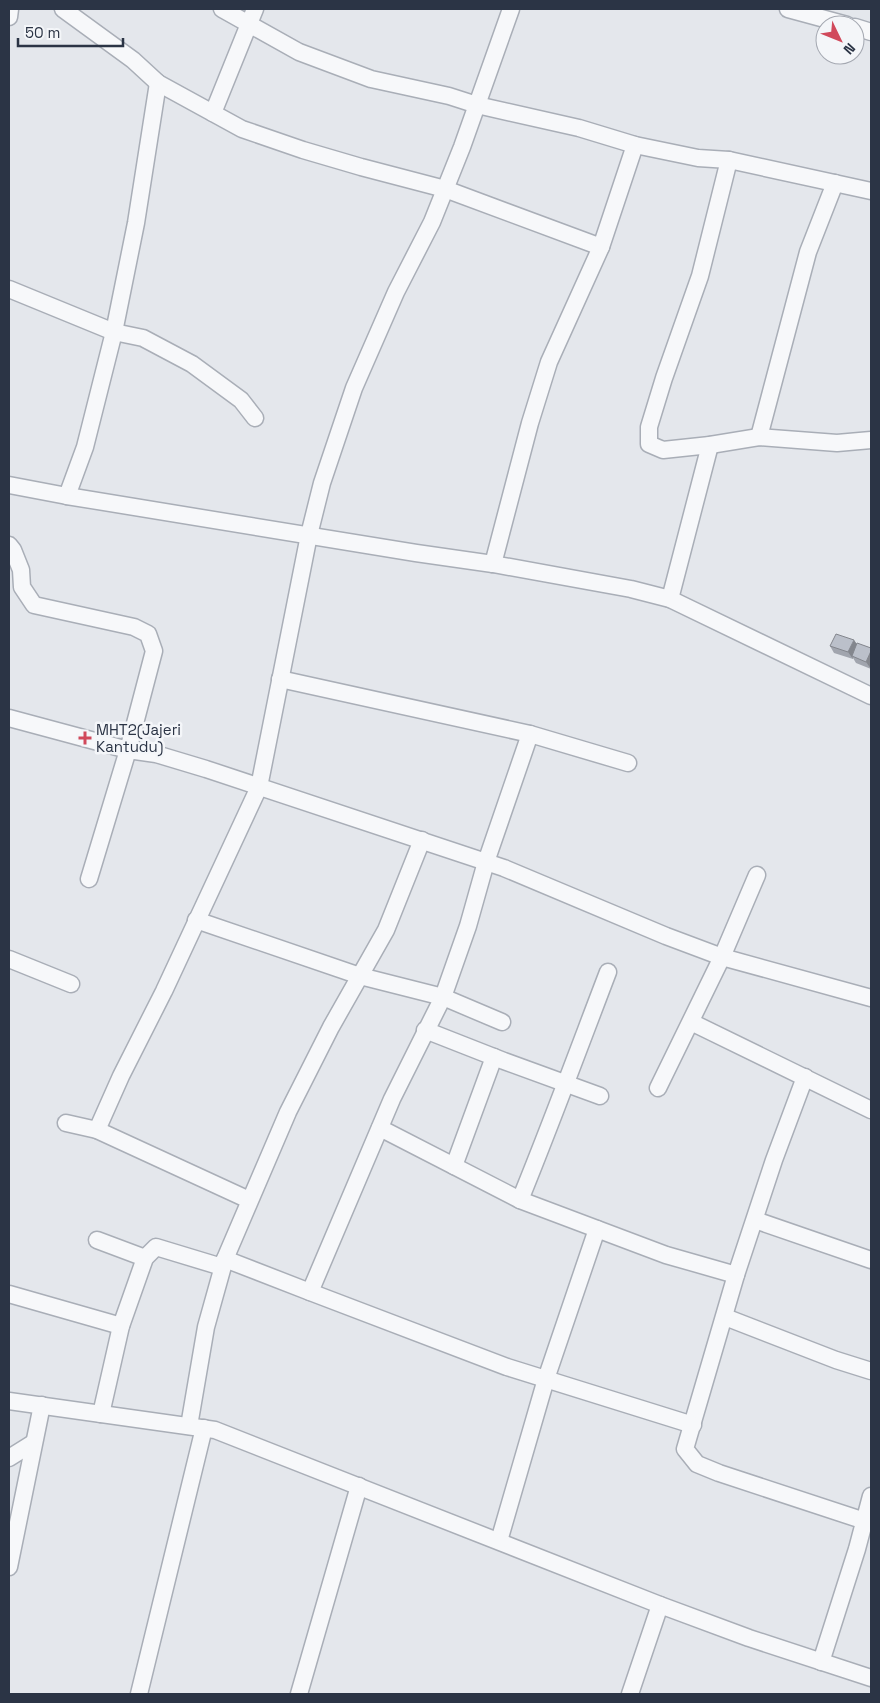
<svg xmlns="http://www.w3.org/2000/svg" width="880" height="1703" font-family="'Space Grotesk',sans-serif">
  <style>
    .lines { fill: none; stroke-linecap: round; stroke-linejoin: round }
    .minor-casing { stroke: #a9aeb7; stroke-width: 19 }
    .minor { stroke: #f7f8fa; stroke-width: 16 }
    .wall { fill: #a1a5ae }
    .shaded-wall { fill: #83868d }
    .building { fill: #bbc0ca; stroke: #83868d }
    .poi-dot { fill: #d1495b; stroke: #f4f6f9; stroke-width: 2 }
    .labels { text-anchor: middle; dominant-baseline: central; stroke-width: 5; stroke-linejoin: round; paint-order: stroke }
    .poi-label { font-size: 15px; fill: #2b3445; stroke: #f4f6f9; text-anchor: start }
  </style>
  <rect width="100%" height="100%" fill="#e4e7ec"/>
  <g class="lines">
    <g class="minor-casing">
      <g id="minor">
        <polyline points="63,9 133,60 158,83 242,129 303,150 361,167 445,189 601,247"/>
        <polyline points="222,9 299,52 371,79 449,96 477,105 579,128 635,145 698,158 729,160 871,191"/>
        <polyline points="788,9 847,25"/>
        <polyline points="9,17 10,9"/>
        <polyline points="855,27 871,32"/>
        <polyline points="213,113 255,9"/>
        <polyline points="729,160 700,276 664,378 649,427 649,444 663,450 710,445 759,437 837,443 871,440"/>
        <polyline points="9,289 114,332 143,338 192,364 241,400 255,418"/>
        <polyline points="759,437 808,252 835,183"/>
        <polyline points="9,485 67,496 416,553 493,564 631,589 670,599 871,696"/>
        <polyline points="67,496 85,447 114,332 136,223 158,83"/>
        <polyline points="9,545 13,550 21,570 22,587 34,605 134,627 148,634 154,651 128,750 89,879"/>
        <polyline points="493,564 530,423 549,362 601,247 635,145"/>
        <polyline points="670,599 710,445"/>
        <polyline points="280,679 530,734 628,763"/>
        <polyline points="9,718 128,750 156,754 206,769 504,868 666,936 722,957 871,998"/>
        <polyline points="196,920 360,976 443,997 502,1022"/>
        <polyline points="9,959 71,984"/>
        <polyline points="691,1022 871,1110"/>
        <polyline points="425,1030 504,1061 600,1096"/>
        <polyline points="805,1077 774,1160 736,1275 685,1449 697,1464 719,1473 871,1523"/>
        <polyline points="658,1088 722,957 757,875"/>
        <polyline points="66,1123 97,1130 249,1200"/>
        <polyline points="380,1128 520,1200 666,1255 736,1275"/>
        <polyline points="97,1130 121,1076 164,991 259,787 309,535 322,483 354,388 396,292 432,222 462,147 511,9"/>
        <polyline points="454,1166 494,1057"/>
        <path d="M520 1200C551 1124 579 1048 608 972"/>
        <polyline points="755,1220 871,1260"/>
        <polyline points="97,1240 145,1258"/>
        <polyline points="225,1259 310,1292 507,1367 693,1425"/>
        <polyline points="310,1292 392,1099 443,997 468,926 486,862 530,734"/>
        <polyline points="9,1294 121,1326"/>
        <polyline points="725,1317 836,1360 871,1371"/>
        <polyline points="9,1401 215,1430 660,1605 749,1638 871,1678"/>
        <polyline points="101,1414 121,1326 145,1258 156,1247 222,1267"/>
        <polyline points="189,1426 206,1327 225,1259 288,1112 331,1027 386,930 422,840"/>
        <polyline points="9,1458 33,1443"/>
        <polyline points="499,1541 546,1379 597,1229"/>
        <polyline points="9,1567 42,1405"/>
        <polyline points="821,1662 857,1549 871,1496"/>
        <polyline points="139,1694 204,1428"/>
        <polyline points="299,1694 359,1486"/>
        <polyline points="630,1694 660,1605"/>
      </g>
    </g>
    <use href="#minor" class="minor"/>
  </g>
  <polygon class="wall" points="857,644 871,648 871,669 856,663 853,658 853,659 834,653 830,646"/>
  <g class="shaded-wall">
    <polygon points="854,640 859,647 852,656 853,659 848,652"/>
    <polygon points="871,651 871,669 866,662"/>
  </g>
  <g class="building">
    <polygon points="836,634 854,640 848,652 830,646"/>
    <polygon points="857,643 871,648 871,651 866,662 852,656"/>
  </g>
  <path class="poi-dot" d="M82.5 730.5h5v5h5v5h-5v5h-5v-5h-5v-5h5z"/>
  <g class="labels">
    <g class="poi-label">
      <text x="96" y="729">MHT2(Jajeri<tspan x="96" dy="17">Kantudu)</tspan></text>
    </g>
  </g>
  <rect width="880" height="1703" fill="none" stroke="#2b3445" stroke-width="20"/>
  <g transform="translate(840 40) rotate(133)"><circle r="24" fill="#f4f6f9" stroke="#a4a8b1"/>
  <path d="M0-4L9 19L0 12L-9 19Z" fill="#d1495b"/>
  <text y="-8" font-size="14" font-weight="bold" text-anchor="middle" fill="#2b3445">N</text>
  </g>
  <path d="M18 38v8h105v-8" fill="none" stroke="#2b3445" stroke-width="2.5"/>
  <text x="25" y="38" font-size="15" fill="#2b3445" stroke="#f4f6f9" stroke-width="4" paint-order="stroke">50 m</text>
</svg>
